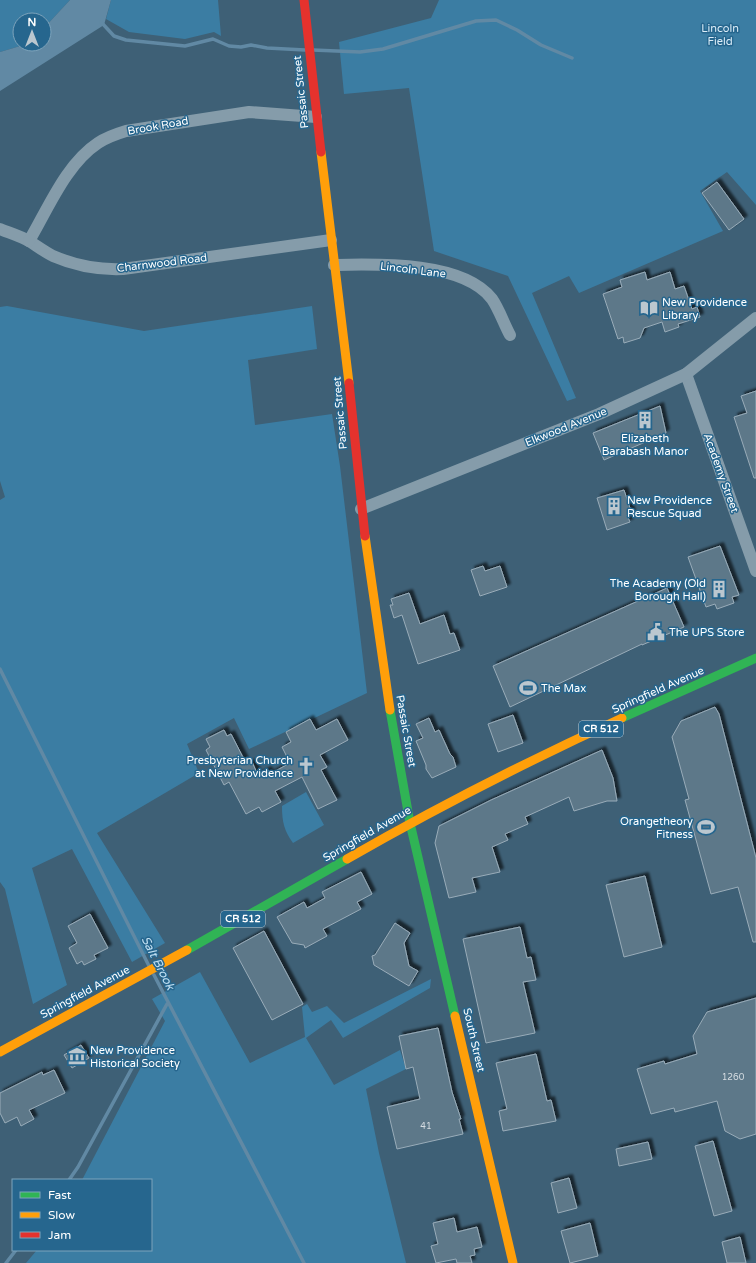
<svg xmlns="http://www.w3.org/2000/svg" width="756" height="1263" font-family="'Varela Round',sans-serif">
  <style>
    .green { fill: #3b7da3 }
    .water { fill: #6189a4 }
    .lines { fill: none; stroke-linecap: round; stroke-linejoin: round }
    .stream { stroke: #6189a4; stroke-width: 3.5 }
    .building { fill: #5d7889; stroke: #99acb9; filter: url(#shadow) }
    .street { stroke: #859caa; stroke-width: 12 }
    .fast { stroke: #30b455; stroke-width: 9 }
    .slow { stroke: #ff9f0a; stroke-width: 9 }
    .jam { stroke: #e5322d; stroke-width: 9 }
    .labels { text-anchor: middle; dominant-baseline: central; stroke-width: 3; stroke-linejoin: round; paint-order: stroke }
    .number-label { font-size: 9px; fill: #d6dde2 }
    .shield { fill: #26668e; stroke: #bed1dd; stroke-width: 1 }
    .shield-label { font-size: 10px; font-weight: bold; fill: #fff }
    .park-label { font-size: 11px; fill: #dbedf8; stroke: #26668e }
    .street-label { font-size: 11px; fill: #fff; stroke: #26668e }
    .poi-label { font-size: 11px; fill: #fff; stroke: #26668e; text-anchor: start }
    .water-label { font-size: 12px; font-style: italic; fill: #c2e0f2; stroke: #26668e }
  </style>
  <defs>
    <filter id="shadow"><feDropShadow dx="3.5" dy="-3.5" stdDeviation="1" flood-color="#0009"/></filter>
  </defs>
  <rect width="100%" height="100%" fill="#3e6076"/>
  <g class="green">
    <polygon points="0,0 70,0 44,28 44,20 20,20 20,44 27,44 0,52"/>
    <polygon points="111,0 218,0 221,36 214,32 185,39 129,32 106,19"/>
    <polygon points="439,0 756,0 756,205 727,172 700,191 723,231 579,293 569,276 532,293 576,398 567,401 508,276 434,251 409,88 344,94 339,42 431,18"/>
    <polygon points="7,306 144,331 312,306 317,349 248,360 255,425 332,414 340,466 367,693 249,749 234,718 187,744 199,773 97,833 165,943 132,962 72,849 32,868 67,985 33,1004 5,889 0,882 0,500 5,497 0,481 0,307"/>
    <path d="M306 792 324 825 293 843C284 831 282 821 282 806Z"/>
    <polygon points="200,972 250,1063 305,1037 302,1007 307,1004 312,1012 327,1006 344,1023 431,979 430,988 343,1038 331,1020 306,1038 334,1085 400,1050 406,1069 366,1089 379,1153 406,1263 26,1263 37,1250 151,1250 151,1180 82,1180 165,1021 152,999"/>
  </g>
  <polygon class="water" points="70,0 111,0 104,25 0,91 0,52 27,44 44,44 44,28"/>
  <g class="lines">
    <g class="stream">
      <polyline points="101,22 114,36 126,40 185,46 213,39 229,46 241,47 251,45 267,48 305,50"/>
      <polyline points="313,50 360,52 383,49 476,21 496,20 517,30 541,45 572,58"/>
      <polyline points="0,669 149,966"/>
      <polyline points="154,975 304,1263"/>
      <polyline points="69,1180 78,1167 167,1004"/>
      <polyline points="6,1263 16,1250"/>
    </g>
  </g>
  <g class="building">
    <polygon points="717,182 744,219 729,230 702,193"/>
    <polygon points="645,272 647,280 670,272 675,289 684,286 692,309 697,307 700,317 678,324 679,327 665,332 662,322 644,328 640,338 624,343 623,337 618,339 603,294 622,287 620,280"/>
    <polygon points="756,391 756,478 754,478 734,417 747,413 741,396"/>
    <polygon points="660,406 666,433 604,460 593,433"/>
    <polygon points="624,490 632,514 627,515 630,522 607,530 597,498"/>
    <polygon points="720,546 739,595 732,597 734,603 717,609 715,604 706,607 688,557"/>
    <polygon points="483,566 485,571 500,566 507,587 480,596 471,570"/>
    <polygon points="667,588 684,627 642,645 642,644 510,707 493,666"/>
    <polygon points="409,593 420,624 444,615 450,634 454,633 460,650 418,664 402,615 394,618 390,605 393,605 391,599"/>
    <polygon points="715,707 719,714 756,858 756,942 753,942 738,887 711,894 685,800 689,799 672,737 681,721"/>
    <polygon points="513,715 523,743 498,752 488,724"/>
    <polygon points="429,718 435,732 439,730 450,754 453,757 456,767 432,778 426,769 426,765 416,741 423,738 416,724"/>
    <polygon points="310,719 316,730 337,719 348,740 320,755 327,767 321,770 337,800 318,809 302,777 275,791 281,802 262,812 259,807 246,814 229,782 224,785 206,750 210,747 206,739 224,730 227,736 231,734 247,765 252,762 258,775 268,770 270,774 290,763 282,747 291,742 286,732"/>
    <polygon points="602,750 613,778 617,801 607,801 574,811 569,797 525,817 528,824 505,834 508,840 492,847 500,872 472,878 476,892 449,898 435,843 439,826 491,800"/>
    <polygon points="361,872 372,894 357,902 361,909 323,929 327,936 305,948 304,945 292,943 277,917 304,902 307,908 325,898 322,892"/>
    <polygon points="645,876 662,947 624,957 606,885"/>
    <polygon points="90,914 108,948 94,955 96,959 84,965 82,961 77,964 69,948 77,943 68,926"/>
    <polygon points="395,923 410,933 404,943 409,966 418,971 409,986 374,965 372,956 375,955"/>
    <polygon points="520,927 527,958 531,957 536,980 523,982 535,1033 486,1043 463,939"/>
    <polygon points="264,931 303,1004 272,1020 233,948"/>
    <polygon points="756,998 756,1134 740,1139 725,1131 717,1101 675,1112 674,1108 651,1114 637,1069 664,1061 665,1064 697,1054 693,1036 707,1012"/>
    <polygon points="438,1028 452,1092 461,1119 459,1119 463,1134 397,1149 387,1107 420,1099 413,1067 406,1069 399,1036"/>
    <polygon points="81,1045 89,1058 72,1068 64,1055"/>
    <polygon points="536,1054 547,1101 551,1100 556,1121 503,1131 499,1111 507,1109 496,1063"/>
    <polygon points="54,1070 65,1093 29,1110 34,1119 21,1126 17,1117 5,1123 0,1113 0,1093 42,1072 43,1075"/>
    <polygon points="713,1141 732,1211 714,1216 695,1146"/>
    <polygon points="648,1142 652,1159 619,1166 616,1149"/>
    <polygon points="569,1178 577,1208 558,1213 551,1183"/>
    <polygon points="454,1218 457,1232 477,1227 482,1247 474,1249 475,1255 470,1256 472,1263 457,1263 456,1259 436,1263 431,1246 438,1244 433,1223"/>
    <polygon points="590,1223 598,1256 570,1263 561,1231"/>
    <polygon points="740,1237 746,1263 727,1263 722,1242"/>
  </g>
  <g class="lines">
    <g class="street">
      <path d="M0 229C10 233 20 236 29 241 37 246 45 252 53 256 76 266 99 270 123 269L331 240"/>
      <path d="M29 241C48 209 66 164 98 143 107 137 116 134 126 131L249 112 316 117"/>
      <path d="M334 265C377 264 463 261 492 299 499 309 504 324 510 335"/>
      <polyline points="686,374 756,571"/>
      <polyline points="361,509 599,414 686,374 756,318"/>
    </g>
    <g class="fast">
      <polyline points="390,710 410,823 455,1016"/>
      <polyline points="622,718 756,658"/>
      <polyline points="187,950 347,859"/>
    </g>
    <g class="slow">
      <polyline points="321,152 349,383"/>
      <polyline points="365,536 390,710"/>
      <path d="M347 859C436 808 528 761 622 718"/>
      <polyline points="455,1016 513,1263"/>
      <polyline points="0,1052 187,950"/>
    </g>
    <g class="jam">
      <polyline points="304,0 321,152"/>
      <polyline points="349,383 365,536"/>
    </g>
  </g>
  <defs>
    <g id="library-bare" transform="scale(1.38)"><path d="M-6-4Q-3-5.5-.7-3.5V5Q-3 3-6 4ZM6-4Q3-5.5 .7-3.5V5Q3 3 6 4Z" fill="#bbc7cf" stroke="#26668e" stroke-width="2.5" paint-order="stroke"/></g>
    <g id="building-bare" transform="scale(1.38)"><path d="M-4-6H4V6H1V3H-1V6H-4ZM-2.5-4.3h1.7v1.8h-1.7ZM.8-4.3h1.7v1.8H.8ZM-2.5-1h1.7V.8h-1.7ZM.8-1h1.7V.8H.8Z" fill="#bbc7cf" stroke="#26668e" stroke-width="2.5" paint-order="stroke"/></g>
    <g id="civic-bare" transform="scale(1.38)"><path d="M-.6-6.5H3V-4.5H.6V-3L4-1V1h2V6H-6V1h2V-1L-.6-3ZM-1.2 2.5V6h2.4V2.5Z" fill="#bbc7cf" stroke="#26668e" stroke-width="2.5" paint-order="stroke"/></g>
    <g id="stadium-bare" transform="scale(1.38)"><path d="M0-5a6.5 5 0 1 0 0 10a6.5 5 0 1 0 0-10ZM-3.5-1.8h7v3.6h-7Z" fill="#bbc7cf" stroke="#26668e" stroke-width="2.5" paint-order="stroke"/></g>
    <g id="church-bare" transform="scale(1.38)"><path d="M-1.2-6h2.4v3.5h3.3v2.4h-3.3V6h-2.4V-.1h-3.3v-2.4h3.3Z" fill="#bbc7cf" stroke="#26668e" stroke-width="2.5" paint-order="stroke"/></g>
    <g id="museum-bare" transform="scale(1.38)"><path d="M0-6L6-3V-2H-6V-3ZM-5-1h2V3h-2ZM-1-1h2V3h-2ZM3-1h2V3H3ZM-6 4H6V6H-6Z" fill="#bbc7cf" stroke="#26668e" stroke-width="2.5" paint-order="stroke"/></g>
  </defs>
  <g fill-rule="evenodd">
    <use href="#library-bare" x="649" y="308"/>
    <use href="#building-bare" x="645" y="420"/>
    <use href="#building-bare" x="614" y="506"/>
    <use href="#building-bare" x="719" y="589"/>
    <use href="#civic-bare" x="656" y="632"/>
    <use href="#stadium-bare" x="528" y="688"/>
    <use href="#church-bare" x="306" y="766"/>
    <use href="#stadium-bare" x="706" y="827"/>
    <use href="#museum-bare" x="77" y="1056"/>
  </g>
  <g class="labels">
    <g class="number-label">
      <text x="733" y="1077">1260</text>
      <text x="426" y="1126">41</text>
    </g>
    <g class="shield">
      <rect x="579" y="721" width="44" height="16" rx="3"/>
      <rect x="221" y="911" width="44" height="16" rx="3"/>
    </g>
    <g class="shield-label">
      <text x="601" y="729">CR 512</text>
      <text x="243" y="919">CR 512</text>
    </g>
    <g class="park-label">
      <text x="720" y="28">Lincoln<tspan x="720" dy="13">Field</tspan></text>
    </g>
    <g class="street-label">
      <text transform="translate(301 92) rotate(-96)">Passaic Street</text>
      <text transform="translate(158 126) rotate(-10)">Brook Road</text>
      <text transform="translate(162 263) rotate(-7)">Charnwood Road</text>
      <text transform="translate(413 270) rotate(7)">Lincoln Lane</text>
      <text transform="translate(340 413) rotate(-95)">Passaic Street</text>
      <text transform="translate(566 427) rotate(-22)">Elkwood Avenue</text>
      <text transform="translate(721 473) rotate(70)">Academy Street</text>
      <text transform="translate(658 690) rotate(-24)">Springfield Avenue</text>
      <text transform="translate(406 731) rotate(80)">Passaic Street</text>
      <text transform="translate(367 834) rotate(-30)">Springfield Avenue</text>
      <text transform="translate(85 992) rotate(-28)">Springfield Avenue</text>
      <text transform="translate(474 1040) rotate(77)">South Street</text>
    </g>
    <g class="poi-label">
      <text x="662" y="302">New Providence<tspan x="662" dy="13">Library</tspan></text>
      <text x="645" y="438" text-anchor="middle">Elizabeth<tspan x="645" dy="13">Barabash Manor</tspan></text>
      <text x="627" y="500">New Providence<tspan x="627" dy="13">Rescue Squad</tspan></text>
      <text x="706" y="583" text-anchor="end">The Academy (Old<tspan x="706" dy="13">Borough Hall)</tspan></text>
      <text x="669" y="632">The UPS Store</text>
      <text x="541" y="688">The Max</text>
      <text x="293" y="760" text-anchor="end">Presbyterian Church<tspan x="293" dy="13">at New Providence</tspan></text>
      <text x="693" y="821" text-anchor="end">Orangetheory<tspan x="693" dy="13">Fitness</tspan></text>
      <text x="90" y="1050">New Providence<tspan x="90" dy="13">Historical Society</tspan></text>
    </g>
    <g class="water-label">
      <text transform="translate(158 963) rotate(63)">Salt Brook</text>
    </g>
  </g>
  <rect x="12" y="1179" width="140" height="72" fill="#26668e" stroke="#7da3bb"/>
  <rect x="20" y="1192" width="20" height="6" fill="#30b455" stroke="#7da3bb"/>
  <text x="48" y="1199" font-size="12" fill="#ffffff">Fast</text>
  <rect x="20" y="1212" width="20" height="6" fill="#ff9f0a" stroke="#7da3bb"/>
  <text x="48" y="1219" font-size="12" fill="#ffffff">Slow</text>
  <rect x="20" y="1232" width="20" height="6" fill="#e5322d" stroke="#7da3bb"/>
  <text x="48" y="1239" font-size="12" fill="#ffffff">Jam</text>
  <g transform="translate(32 32)"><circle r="19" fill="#26668e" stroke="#7da3bb"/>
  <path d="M0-3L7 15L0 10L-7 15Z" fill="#bbc7cf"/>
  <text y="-6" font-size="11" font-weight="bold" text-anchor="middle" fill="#ffffff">N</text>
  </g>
</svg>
